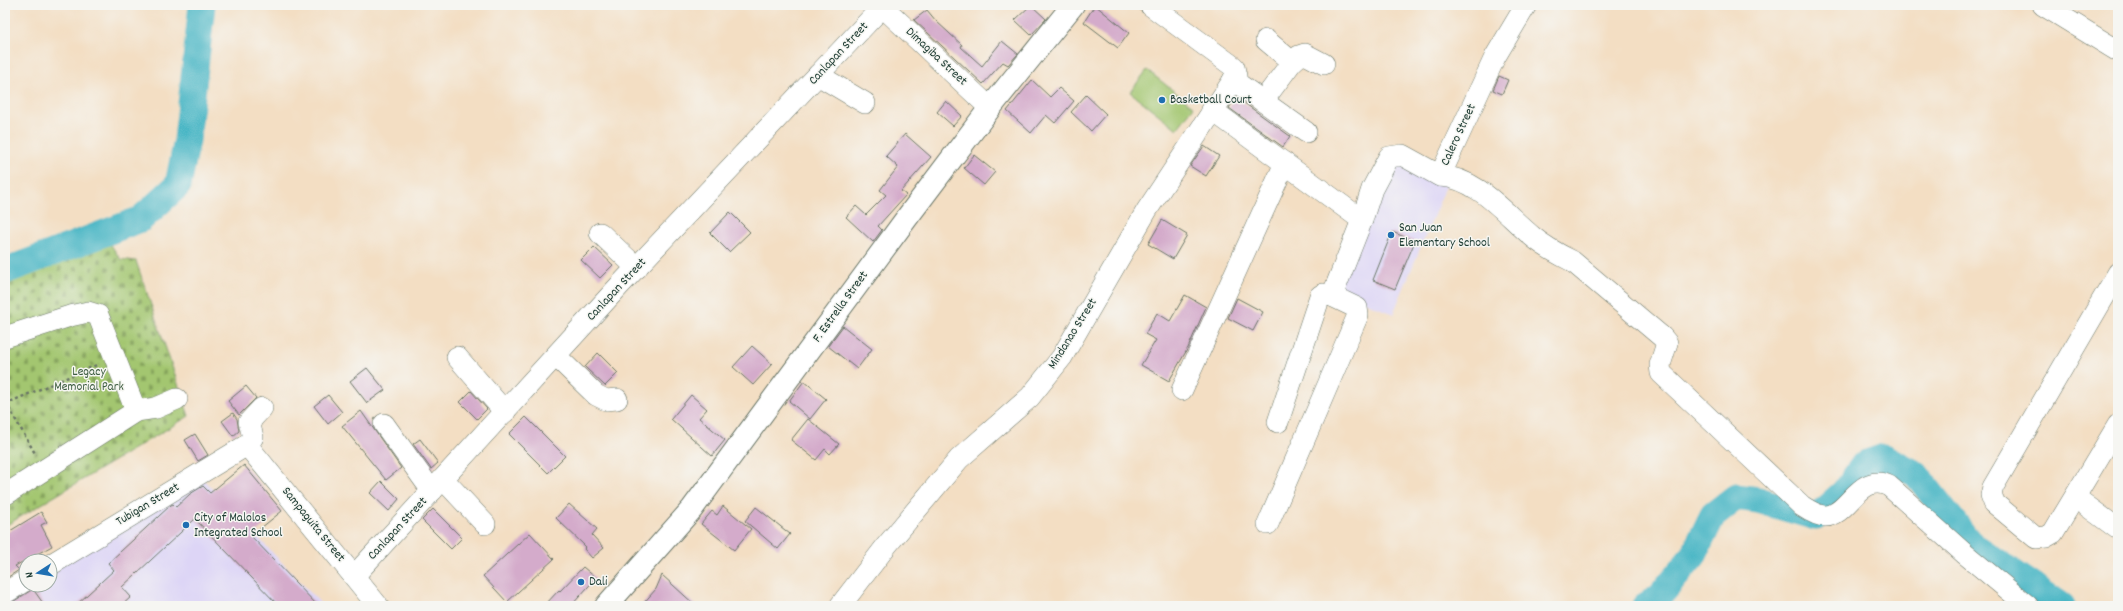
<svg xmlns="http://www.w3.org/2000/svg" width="2123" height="611" font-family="Dekko,sans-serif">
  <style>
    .built { fill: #ddd5f6 }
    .cemetery { fill: url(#cemetery-stones); stroke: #618252 }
    .park { fill: #a3c66f; stroke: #618252 }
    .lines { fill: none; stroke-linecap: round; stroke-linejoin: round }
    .river { stroke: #49b6c5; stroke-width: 27 }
    .building { fill: #d4abcb }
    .minor-casing { stroke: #697566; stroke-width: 22 }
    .major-casing { stroke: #697566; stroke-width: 24 }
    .path { stroke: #697566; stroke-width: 2.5; stroke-dasharray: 3 3; stroke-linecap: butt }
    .minor { stroke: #fff; stroke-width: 21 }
    .major { stroke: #fff; stroke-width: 22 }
    .poi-dot { fill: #1f6fb2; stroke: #f6f6f2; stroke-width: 1.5 }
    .labels { text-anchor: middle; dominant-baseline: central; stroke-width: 3; stroke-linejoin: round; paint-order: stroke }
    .street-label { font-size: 13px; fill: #1f3d34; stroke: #f6f6f2 }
    .poi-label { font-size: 13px; fill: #1f3d34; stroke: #f6f6f2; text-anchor: start }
    .park-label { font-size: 13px; fill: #405f43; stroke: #f6f6f2 }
  </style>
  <defs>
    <pattern id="cemetery-stones" width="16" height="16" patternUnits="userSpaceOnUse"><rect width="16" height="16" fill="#a3c66f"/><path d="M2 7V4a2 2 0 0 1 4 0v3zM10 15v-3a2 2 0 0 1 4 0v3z" fill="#84a25c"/></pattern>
  </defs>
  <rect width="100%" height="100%" fill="#f6f6f2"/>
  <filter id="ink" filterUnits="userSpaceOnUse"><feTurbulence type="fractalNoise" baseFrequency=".025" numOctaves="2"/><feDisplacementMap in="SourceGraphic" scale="8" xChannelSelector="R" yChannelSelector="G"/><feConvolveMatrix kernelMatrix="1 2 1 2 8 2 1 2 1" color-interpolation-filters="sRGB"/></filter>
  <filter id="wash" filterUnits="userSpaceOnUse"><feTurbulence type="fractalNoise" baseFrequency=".012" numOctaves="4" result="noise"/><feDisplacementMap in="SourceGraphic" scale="16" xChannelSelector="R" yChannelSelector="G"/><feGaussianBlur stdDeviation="0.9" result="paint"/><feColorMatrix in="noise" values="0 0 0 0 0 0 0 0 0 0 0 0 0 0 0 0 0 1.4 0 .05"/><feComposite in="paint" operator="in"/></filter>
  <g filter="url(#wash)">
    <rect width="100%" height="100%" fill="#f3dec3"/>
    <g class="built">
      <polygon points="1394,159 1448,181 1393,314 1331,288"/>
      <polygon points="201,477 323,606 5,606 5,601 30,585 50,585 50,572"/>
    </g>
    <polygon class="cemetery" points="108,240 120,259 136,261 189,416 5,526 5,283"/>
    <polygon class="park" points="1147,70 1194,107 1177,129 1130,92"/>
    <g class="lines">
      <g class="river">
        <polyline points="5,271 141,219 178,185 187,140 202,5"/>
        <polyline points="1645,606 1657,599 1693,556 1713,515 1736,497 1758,500 1816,517 1844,492 1864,464 1884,457 1916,474 1970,543 2062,606"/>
      </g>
    </g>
    <g id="blocks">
      <g class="building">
        <polygon points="1031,5 1046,19 1031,35 1015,20"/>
        <polygon points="1095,5 1129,33 1118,48 1084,22"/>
        <polygon points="927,10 936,21 962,45 961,47 982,66 1002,41 1018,54 1008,65 1003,62 983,84 914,20"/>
        <polygon points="1499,76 1508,80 1502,94 1493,90"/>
        <polygon points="1032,80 1050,97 1059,88 1074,101 1055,123 1046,115 1031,133 1007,111"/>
        <polygon points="1086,95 1106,114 1091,131 1071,112"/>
        <polygon points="1236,97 1290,136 1283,147 1229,108"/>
        <polygon points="946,101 962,116 953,126 937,112"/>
        <polygon points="905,134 931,157 901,191 906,195 878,226 882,230 873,242 846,217 856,206 866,215 886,195 880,190 898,167 886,156"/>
        <polygon points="1204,146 1219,156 1206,176 1190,166"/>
        <polygon points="974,155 995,172 984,185 964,168"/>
        <polygon points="730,212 750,232 729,252 710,233"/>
        <polygon points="1162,220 1187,235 1173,259 1148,244"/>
        <polygon points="1392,232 1415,241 1395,289 1373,280"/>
        <polygon points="594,247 613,265 600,278 581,260"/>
        <polygon points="1185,295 1206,307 1188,348 1169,381 1141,365 1156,340 1145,334 1157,313 1170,321"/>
        <polygon points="1237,298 1263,312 1253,331 1228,318"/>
        <polygon points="843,326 872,349 857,369 828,346"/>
        <polygon points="752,346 772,364 753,385 733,367"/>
        <polygon points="598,353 618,373 605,386 585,367"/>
        <polygon points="367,368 385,390 367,403 350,381"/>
        <polygon points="804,381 826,399 810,419 789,401"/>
        <polygon points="246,386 256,398 239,415 228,401"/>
        <polygon points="471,391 487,409 477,419 460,402"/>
        <polygon points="328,395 342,412 328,424 314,406"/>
        <polygon points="691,395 707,409 699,418 725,440 712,456 671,419"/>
        <polygon points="361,411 401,468 386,480 342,426"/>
        <polygon points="233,413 237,419 239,431 233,436 222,421"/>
        <polygon points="526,417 565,456 548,473 509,434"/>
        <polygon points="808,419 839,444 830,454 825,449 816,460 791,440"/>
        <polygon points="195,434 208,455 198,461 185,440"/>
        <polygon points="420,439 438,463 431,469 413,444"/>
        <polygon points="244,465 282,511 251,536 318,606 279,606 195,519 122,587 131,597 121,606 75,606 114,570 108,563 171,505 173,504 176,507 190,494 203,486 210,493"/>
        <polygon points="381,481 399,499 389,511 370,493"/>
        <polygon points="569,504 597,529 592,535 604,548 592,558 584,549 586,547 556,518"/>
        <polygon points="723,506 751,529 734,550 701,524 712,511 717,515"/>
        <polygon points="756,507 790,534 778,549 745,521"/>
        <polygon points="433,509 462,538 451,549 422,520"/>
        <polygon points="41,512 47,522 41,525 52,546 15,566 19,570 5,579 5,534"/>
        <polygon points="530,533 554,559 507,602 483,576"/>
        <polygon points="583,567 596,578 571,606 544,606 559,590 560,591"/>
        <polygon points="662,575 696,606 641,606 656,589"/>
        <polygon points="33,589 45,606 5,606 5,605 11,603"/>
      </g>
    </g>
  </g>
  <g filter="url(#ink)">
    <use href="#blocks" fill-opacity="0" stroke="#697566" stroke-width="1"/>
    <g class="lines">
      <g class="minor-casing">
        <g id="minor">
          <polyline points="2043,5 2118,51"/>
          <polyline points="883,7 990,108"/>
          <polyline points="1292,62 1299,56 1305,54 1324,64"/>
          <polyline points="818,75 865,103"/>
          <polyline points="1233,80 1306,132"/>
          <polyline points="1263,101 1292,62 1266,40"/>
          <polyline points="1212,110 1362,220 1332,296 1323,294 1320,296 1278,422"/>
          <path d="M1440 176C1478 178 1505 214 1533 237 1545 247 1558 254 1572 261L1662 337 1667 343 1660 365 1661 373 1802 506C1808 510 1818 516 1825 516 1848 517 1859 471 1889 486L1965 554 2028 606"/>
          <polyline points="1362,220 1372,189 1389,157 1402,155 1440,176 1495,57 1526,5"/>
          <polyline points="600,233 637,268"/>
          <polyline points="2118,273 1993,487 1991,495 1994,503 2036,538 2046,537 2053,533 2118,425"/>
          <polyline points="5,337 70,316 88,312 98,315 136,411 5,495"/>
          <polyline points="556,356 596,395 606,400 617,399"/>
          <polyline points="457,357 505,412"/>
          <polyline points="1182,390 1285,163"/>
          <polyline points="136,411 156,408 177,399"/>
          <polyline points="384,424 432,491"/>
          <polyline points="247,445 378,606"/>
          <polyline points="443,479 485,524"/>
          <polyline points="2076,498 2118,529"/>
          <polyline points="1268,524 1358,315 1357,308 1332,296"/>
          <polyline points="50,565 247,445 253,437 249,422 262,408"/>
          <polyline points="354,576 620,285 884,5"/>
          <polyline points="5,593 26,580"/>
          <polyline points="840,606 887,545 959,459 1030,397 1062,357 1147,210 1236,76 1234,67 1150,5"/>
        </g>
      </g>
      <g class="major-casing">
        <polyline id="major" points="606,606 692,509 909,215 990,108 1073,5"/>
      </g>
      <g class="path">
        <polyline points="6,403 36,455"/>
        <polyline points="5,404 99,364"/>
      </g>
      <use href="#minor" class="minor"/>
      <use href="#major" class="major"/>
    </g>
  </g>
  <g class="poi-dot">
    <circle cx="1162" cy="100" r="4"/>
    <circle cx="1391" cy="235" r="4"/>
    <circle cx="186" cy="525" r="4"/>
    <circle cx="581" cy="582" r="4"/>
  </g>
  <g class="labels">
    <g class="street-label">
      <text transform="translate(839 54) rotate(-47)">Canlapan Street</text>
      <text transform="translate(936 57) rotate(43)">Dimagiba Street</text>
      <text transform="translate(1459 135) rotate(-65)">Calero Street</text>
      <text transform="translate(617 290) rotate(-47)">Canlapan Street</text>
      <text transform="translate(841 307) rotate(-54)">F. Estrella Street</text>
      <text transform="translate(1073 334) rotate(-58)">Mindanao Street</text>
      <text transform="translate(148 505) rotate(-31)">Tubigan Street</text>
      <text transform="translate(313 525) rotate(51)">Sampaguita Street</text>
      <text transform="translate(398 529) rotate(-47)">Canlapan Street</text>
    </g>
    <g class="poi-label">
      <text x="1170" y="100">Basketball Court</text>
      <text x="1399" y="228">San Juan<tspan x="1399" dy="15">Elementary School</tspan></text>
      <text x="194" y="518">City of Malolos<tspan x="194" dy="15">Integrated School</tspan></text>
      <text x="589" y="582">Dali</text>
    </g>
    <g class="park-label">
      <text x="89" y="372">Legacy<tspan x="89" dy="15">Memorial Park</tspan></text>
    </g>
  </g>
  <rect width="2123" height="611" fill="none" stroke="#f6f6f2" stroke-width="20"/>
  <g transform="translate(38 573) rotate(258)"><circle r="19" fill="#f6f6f2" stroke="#a0aca6"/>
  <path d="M0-3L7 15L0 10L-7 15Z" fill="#1f6fb2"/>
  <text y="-6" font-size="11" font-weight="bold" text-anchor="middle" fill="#1f3d34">N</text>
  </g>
</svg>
